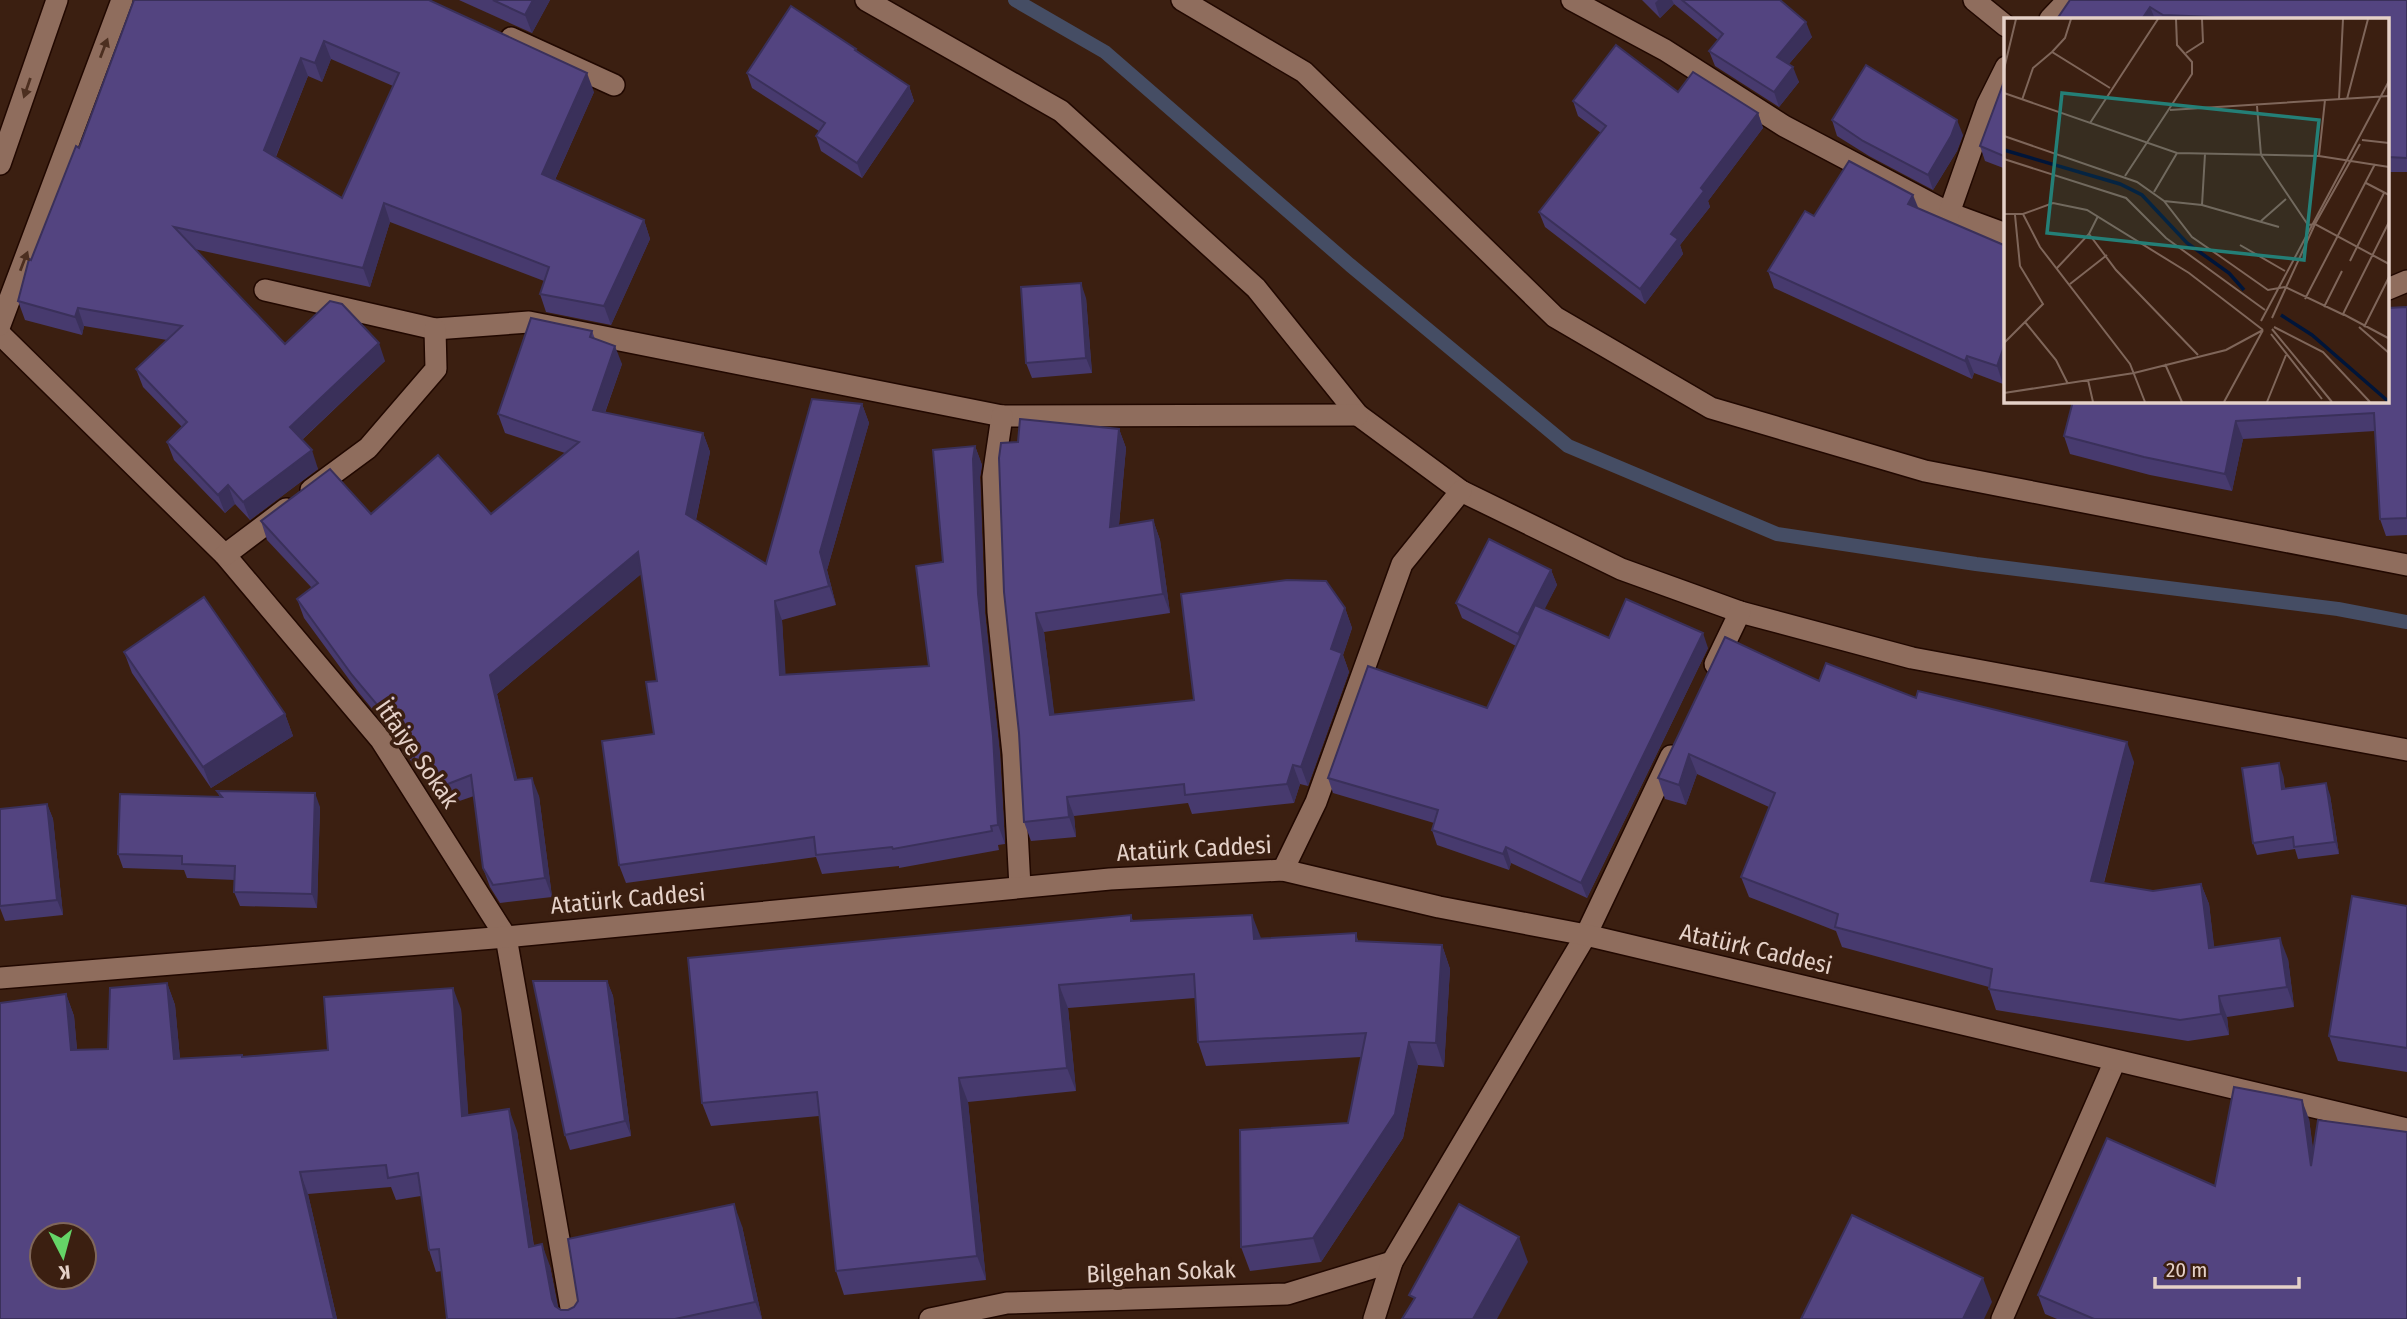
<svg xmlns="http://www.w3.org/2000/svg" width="2407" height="1319" font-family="'Fira Sans Condensed',sans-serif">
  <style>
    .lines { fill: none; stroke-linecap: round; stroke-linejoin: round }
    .stream { stroke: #454d64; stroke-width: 14 }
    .street-casing { stroke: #210800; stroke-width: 24 }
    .secondary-casing { stroke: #210800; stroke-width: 24 }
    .street { stroke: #8f6d5d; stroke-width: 21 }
    .secondary { stroke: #8f6d5d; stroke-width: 21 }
    .wall { fill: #473a6e; fill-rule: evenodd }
    .shaded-wall { fill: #3a305a }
    .building { fill: #534480; stroke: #3a305a; stroke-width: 2; fill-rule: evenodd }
    .oneway { fill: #4c2f20 }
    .labels { text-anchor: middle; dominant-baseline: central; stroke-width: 7; stroke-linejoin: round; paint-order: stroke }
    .street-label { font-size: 24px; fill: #e5d1c8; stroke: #3b1f11 }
    .inset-river { fill: none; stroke: #001539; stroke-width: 3.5 }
    .inset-road { fill: none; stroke: #7f665a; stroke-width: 2 }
    .view { fill: #247f77; fill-opacity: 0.15; stroke: #247f77; stroke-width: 3.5 }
    .inset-edge { fill: none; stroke: #e5d1c8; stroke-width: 3.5 }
  </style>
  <rect width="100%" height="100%" fill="#3b1f11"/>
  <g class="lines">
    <polyline class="stream" points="1015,0 1105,52 1350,265 1568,446 1777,534 1976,564 2338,609 2407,622"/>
    <g class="street-casing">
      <g id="street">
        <polyline points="866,0 1061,111 1256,288 1358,415 1461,491 1621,569 1740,612 1912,658 2407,750"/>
        <polyline points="1182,0 1304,72 1555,317 1711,408 1925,471 2407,565"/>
        <polyline points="1572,0 1665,50 1784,126 1949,213 2006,234"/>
        <polyline points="1974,0 2006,26"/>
        <polyline points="2050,19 2068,0"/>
        <polyline points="511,38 614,85"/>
        <polyline points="1949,213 1987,105 2006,67"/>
        <polyline points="2388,289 2407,281"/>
        <polyline points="265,290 435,329 529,322 1002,416 1358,415"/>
        <polyline points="0,334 225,555 381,740 506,937 573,1319"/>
        <polyline points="1002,416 993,477 998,612 1013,754 1020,887"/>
        <polyline points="311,490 368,448 436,369 435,329"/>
        <polyline points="225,555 286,509"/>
        <polyline points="1715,664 1740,612"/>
        <polyline points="1283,870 1316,802 1402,564 1461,491"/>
        <polyline points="930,1319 1007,1303 1287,1294 1392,1262"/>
        <polyline points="1374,1319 1392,1262 1586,935 1671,756"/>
        <polyline points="2002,1319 2115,1061"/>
      </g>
    </g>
    <g class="secondary-casing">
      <g id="secondary">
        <polyline points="0,164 57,0"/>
        <polyline points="0,325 122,0"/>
        <polyline points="0,978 506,937 1110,879 1283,870 1439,907 1586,935 2407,1129"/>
      </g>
    </g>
    <use href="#street" class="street"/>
    <use href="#secondary" class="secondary"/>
  </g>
  <g class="wall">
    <path d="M134 0 594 92 555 180 644 220 650 239 611 325 546 312 540 294 544 281 390 222 370 287 194 249 285 344 385 361 302 440 318 469 250 520 235 504 225 513 174 460 167 442 182 427 143 387 136 369 167 340 84 326 82 335 25 320 18 301 31 260 79 148ZM331 59 393 86 342 198 276 157 308 76 322 82Z"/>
    <polygon points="459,0 550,0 532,33"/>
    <polygon points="1642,0 1780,0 1812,37 1789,64 1799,82 1779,107 1715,66 1709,51 1718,40 1674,4 1660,18"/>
    <polygon points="2070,0 2407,0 2407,172 2388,172 2388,19 2057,19"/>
    <polygon points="857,51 909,86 914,101 862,178 821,151 816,136 819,131 752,88 747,73"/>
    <polygon points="2006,76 2006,169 1985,161 1980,146"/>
    <polygon points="1678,92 1758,113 1763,128 1708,201 1710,207 1680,245 1683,254 1645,304 1545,227 1539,212 1601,133 1578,116 1573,101"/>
    <polygon points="1832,120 1963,135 1957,151 1933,190 1869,156 1837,136"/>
    <polygon points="1918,208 2006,246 2006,376 2003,384 1974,373 1972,379 1774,288 1768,271 1814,216"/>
    <polygon points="1086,298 1092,373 1032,378 1026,363"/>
    <polygon points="2407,307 2407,535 2386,536 2380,519 2375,431 2243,439 2232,491 2150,475 2070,454 2064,436"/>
    <polygon points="592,331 595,339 622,364 605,413 703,433 710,452 696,520 766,564 862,404 869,423 827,570 836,605 782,620 785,675 929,666 943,562 975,446 982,465 980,477 985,613 1000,755 1005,844 998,845 999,850 899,868 899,866 822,874 816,857 626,883 619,865 654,734 657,681 641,574 497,694 517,780 539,796 552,897 500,903 490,887 483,868 474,796 442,807 392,733 359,693 304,618 297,599 312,588 267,540 261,521 371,514 491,514 565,453 505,433 498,414"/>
    <polygon points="1119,429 1126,448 1119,525 1153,520 1160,540 1170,613 1044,632 1054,715 1194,700 1345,608 1352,628 1343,655 1349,672 1308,786 1300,784 1294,803 1192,814 1188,803 1074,816 1076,837 1031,841 1024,822 1019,733 1018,442"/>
    <polygon points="1551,570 1557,585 1544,609 1609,638 1708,648 1587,898 1511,863 1509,870 1437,845 1432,830 1434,823 1333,793 1328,778 1487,708 1516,646 1462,618 1456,603"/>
    <polygon points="1725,637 1819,681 1916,698 2134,762 2104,883 2153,891 2201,884 2209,904 2214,948 2288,959 2294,1007 2227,1017 2229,1035 2188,1041 1996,1010 1989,989 1989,987 1842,947 1836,931 1749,897 1741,877 1769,807 1697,774 1686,805 1665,799 1658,778"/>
    <polygon points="124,652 285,714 293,736 211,788 132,673"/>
    <polygon points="2283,775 2285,789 2330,795 2339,854 2298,859 2295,849 2257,855 2253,843"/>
    <polygon points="217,791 320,807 317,908 240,906 234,892 235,880 187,878 184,870 123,868 118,854 220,797"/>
    <polygon points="47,804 53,819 63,915 5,921 0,908 0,809"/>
    <polygon points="2407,906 2407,1072 2338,1061 2329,1036"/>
    <polygon points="1131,915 1133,921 1261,939 1356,933 1358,941 1442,945 1450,969 1444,1067 1418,1065 1403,1138 1321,1262 1250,1271 1241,1247 1348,1123 1361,1057 1206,1066 1198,1042 1195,998 1068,1008 1076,1091 968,1102 986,1280 844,1295 836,1271 819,1116 711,1126 702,1103"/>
    <polygon points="607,981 613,996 631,1136 570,1150 565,1135"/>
    <polygon points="167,983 175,1005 180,1059 243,1057 328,1050 461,1009 468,1115 517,1131 534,1246 550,1266 558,1307 561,1310 568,1310 742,1226 762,1319 447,1319 442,1271 436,1272 429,1250 421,1196 396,1200 391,1187 308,1194 337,1319 0,1319 66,994 74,1016 77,1050 108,1049"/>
    <polygon points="2309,1119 2313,1151 2407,1319 2057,1319 2045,1314 2038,1295 2215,1186"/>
  </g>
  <g class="shaded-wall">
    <polygon points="533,0 550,0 532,33 525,15"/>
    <polygon points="1658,0 1672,0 1674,4 1660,18 1655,3"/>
    <polygon points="2150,7 2155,19 2142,19"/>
    <polygon points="1806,22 1812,37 1782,72 1777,57"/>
    <polygon points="324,41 331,59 322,82 315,63"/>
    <polygon points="301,58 308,76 271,168 264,150"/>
    <polygon points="1793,67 1799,82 1779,107 1774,92"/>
    <polygon points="587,73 594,92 549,193 542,174"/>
    <polygon points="909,86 914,101 862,178 857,163"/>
    <polygon points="1758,113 1763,128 1708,201 1710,207 1680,245 1683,254 1645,304 1640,289 1671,234 1701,188"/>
    <polygon points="1957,120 1963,135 1957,151 1933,190 1928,175"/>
    <polygon points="1913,195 1920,212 1908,204"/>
    <polygon points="384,203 390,222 370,287 363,268"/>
    <polygon points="644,220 650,239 611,325 604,306"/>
    <polygon points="1081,283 1086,298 1092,373 1086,358"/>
    <polygon points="78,308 84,326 82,335 75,317"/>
    <polygon points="2006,341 2006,376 2003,384 1997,366"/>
    <polygon points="379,343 385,361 296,445 290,427"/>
    <polygon points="615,346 622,364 599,429 593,410"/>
    <polygon points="1967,356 1974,373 1972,379 1965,361"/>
    <polygon points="862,404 869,423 827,570 836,605 829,586 820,552"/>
    <polygon points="2236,421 2243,439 2232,491 2225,474"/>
    <polygon points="1119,429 1126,448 1117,546 1110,527"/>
    <polygon points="703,433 710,452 693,533 686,514"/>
    <polygon points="975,446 982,465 980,477 985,613 1000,755 1005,844 998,825 978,594 973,459"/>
    <polygon points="312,450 318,469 250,520 243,502"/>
    <polygon points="228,485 235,504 225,513 218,495"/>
    <polygon points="1153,520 1160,540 1170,613 1163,594"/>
    <polygon points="638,552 645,571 497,694 522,799 515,780 490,675"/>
    <polygon points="1551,570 1557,585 1524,650 1518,634"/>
    <polygon points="775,601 782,620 787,694 780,675"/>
    <polygon points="1345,608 1352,628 1343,655 1349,672 1308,786 1301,767 1331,649"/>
    <polygon points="1036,613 1044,632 1057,735 1050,715"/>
    <polygon points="1703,633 1708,648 1587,898 1581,883"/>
    <polygon points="285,714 293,736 211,788 203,767"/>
    <polygon points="2127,742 2134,762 2099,901 2091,881"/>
    <polygon points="1689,754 1697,774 1686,805 1679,785"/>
    <polygon points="2279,763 2283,775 2286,801 2282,789"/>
    <polygon points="1293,765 1300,784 1294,803 1287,784"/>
    <polygon points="532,778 539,796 552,897 545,878"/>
    <polygon points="2326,783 2330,795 2339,854 2335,842"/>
    <polygon points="315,793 320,807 317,908 312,894"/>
    <polygon points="1067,797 1074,816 1076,837 1069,817"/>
    <polygon points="47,804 53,819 63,915 57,900"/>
    <polygon points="1506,847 1511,863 1509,870 1503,854"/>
    <polygon points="2201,884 2209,904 2217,969 2209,948"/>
    <polygon points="1252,915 1261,938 1262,963 1254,939"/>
    <polygon points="2280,938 2288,959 2294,1007 2287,987"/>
    <polygon points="1442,945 1450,969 1444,1067 1436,1043"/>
    <polygon points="607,981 613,996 631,1136 625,1121"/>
    <polygon points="167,983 175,1005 182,1081 174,1059"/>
    <polygon points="1059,985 1068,1008 1076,1091 1067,1068"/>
    <polygon points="453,988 461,1009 470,1138 462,1116"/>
    <polygon points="66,994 74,1016 79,1072 71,1050"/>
    <polygon points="2219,996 2227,1017 2229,1035 2221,1014"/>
    <polygon points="1409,1042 1418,1065 1403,1138 1321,1262 1313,1238"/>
    <polygon points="959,1078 968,1102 986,1280 977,1256"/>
    <polygon points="2302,1100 2309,1119 2318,1185 2311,1166"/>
    <polygon points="509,1109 517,1131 537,1269 529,1247"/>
    <polygon points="300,1172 308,1194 337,1319 334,1319"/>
    <polygon points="734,1204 742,1226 762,1319 755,1302"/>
    <polygon points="1519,1237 1528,1262 1497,1319 1473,1319"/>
    <polygon points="542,1244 550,1266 560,1319 552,1299"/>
    <polygon points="1983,1278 1992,1302 1984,1319 1963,1319"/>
  </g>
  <g class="building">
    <path d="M134 0H429L587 73 542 174 644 220 604 306 540 294 549 267 384 203 363 268 174 227 285 344 330 301 342 304 379 343 290 427 312 450 243 502 228 485 218 495 167 442 187 422 136 369 182 326 78 308 75 317 18 301 29 259 31 260 76 146 79 148ZM324 41 399 73 342 198 264 150 301 58 315 63Z"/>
    <polygon points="493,0 533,0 525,15"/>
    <polygon points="1682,0 1780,0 1806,22 1777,57 1793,67 1774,92 1709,51 1723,34"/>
    <polygon points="2070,0 2407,0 2407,158 2388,157 2388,19 2264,19 2163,15 2150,7 2142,19 2057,19"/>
    <polygon points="791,6 856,49 855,50 909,86 857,163 816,136 825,123 747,73"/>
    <polygon points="1616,45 1678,92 1693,72 1758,113 1701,188 1704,191 1671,234 1678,239 1640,289 1539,212 1606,126 1573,101"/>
    <polygon points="1866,65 1957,120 1951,136 1928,175 1863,141 1832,120"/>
    <polygon points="2006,76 2006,157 1980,146"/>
    <polygon points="1849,161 1913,195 1908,204 2006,246 2006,341 1997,366 1967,356 1965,361 1768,271 1805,211 1814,216"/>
    <polygon points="1081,283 1086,358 1026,363 1021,287"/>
    <polygon points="2407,307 2407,518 2380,519 2374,413 2236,421 2225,474 2144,457 2064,436 2073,401 2388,401 2388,308"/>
    <polygon points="531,318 592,331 590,337 615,346 593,410 703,433 686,514 766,564 812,399 862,404 820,552 829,586 775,601 780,675 929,666 916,566 943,562 933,450 975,446 973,459 978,594 993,736 998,825 991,826 992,831 893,849 892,847 816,855 814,837 619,865 602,741 654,734 646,682 657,681 638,552 490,675 515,780 532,778 545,878 493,885 483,868 471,775 435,789 385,714 352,675 297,599 318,583 261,521 330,469 371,514 438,455 491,514 579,442 498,414"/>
    <polygon points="1020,419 1119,429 1110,527 1153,520 1163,594 1036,613 1050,715 1194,700 1181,594 1287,580 1326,581 1345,608 1331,649 1342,653 1301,767 1293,765 1287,784 1185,795 1184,784 1067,797 1069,817 1024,822 1019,733 1004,592 999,458 1001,443 1018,442"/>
    <polygon points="1489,539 1551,570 1518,634 1456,603"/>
    <polygon points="204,597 285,714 203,767 124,652"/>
    <polygon points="1626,599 1703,633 1581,883 1506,847 1503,854 1432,830 1438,810 1328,778 1368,666 1487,708 1535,605 1609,638"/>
    <polygon points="1725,637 1819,681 1826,663 1916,698 1918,691 2127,742 2091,881 2153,891 2201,884 2209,948 2280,938 2287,987 2219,996 2221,1014 2180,1020 1989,989 1992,969 1835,927 1838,914 1741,877 1775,793 1689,754 1679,785 1658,778"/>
    <polygon points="2279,763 2282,789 2326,783 2335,842 2294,847 2293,837 2253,843 2242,768"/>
    <polygon points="217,791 315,793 312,894 234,892 235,866 182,864 182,856 118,854 120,794 222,797"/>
    <polygon points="47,804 57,900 0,906 0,809"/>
    <polygon points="2352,896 2407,906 2407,1048 2329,1036"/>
    <polygon points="1131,915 1131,921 1252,915 1254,939 1356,933 1356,941 1442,945 1436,1043 1409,1042 1395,1114 1313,1238 1241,1247 1240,1130 1348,1123 1366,1033 1198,1042 1194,974 1059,985 1067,1068 959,1078 977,1256 836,1271 817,1092 702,1103 688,958"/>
    <polygon points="533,981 607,981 625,1121 565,1135"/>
    <path d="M167 983 174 1059 242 1055V1057L328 1050 324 997 453 988 462 1116 509 1109 529 1247 542 1244 552 1299 555 1306 561 1310H568L574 1307 578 1301 568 1239 734 1204 755 1302 675 1319H447L439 1249 429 1250 418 1173 388 1178 386 1165 300 1172 334 1319H0V1003L66 994 71 1050 108 1049 110 988ZM42 1235H84V1277H42Z"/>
    <polygon points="2234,1087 2302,1100 2311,1166 2318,1120 2407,1132 2407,1319 2094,1319 2038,1295 2107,1138 2215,1186"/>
    <polygon points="1459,1204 1519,1237 1473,1319 1402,1319 1415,1298 1409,1295"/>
    <polygon points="1852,1215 1983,1278 1963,1319 1801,1319"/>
  </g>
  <defs><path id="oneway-solid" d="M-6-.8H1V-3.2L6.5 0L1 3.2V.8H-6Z" transform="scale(1.75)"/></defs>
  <g class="oneway">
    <use href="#oneway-solid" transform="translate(104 48) rotate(-69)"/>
    <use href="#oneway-solid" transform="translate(27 88) rotate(109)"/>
    <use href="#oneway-solid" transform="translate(24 261) rotate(-69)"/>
  </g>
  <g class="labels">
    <g class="street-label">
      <text transform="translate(417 754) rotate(55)">İtfaiye Sokak</text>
      <text transform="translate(1194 849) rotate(-3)">Atatürk Caddesi</text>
      <text transform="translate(628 899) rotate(-5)">Atatürk Caddesi</text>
      <text transform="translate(1756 949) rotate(13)">Atatürk Caddesi</text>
      <text transform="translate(1161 1272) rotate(-2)">Bilgehan Sokak</text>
    </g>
  </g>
  <g transform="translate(2004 18)">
    <rect width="385" height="385" fill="#3b1f11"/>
    <path class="inset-river" d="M0 132 116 166 138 177 183 225 225 255 240 272M277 297 308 317 385 384"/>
    <path class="inset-road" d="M48 34 61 20 67 1M182 35 199 24 198 1M0 51 12 1M0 75 173 135 315 138 385 149M335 81 339 1M343 81 364 1M18 82 29 50 48 34 106 70M253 88 257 137 304 207 311 206 385 246M166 92 385 78M86 105 154 1M0 118 133 164 160 183 188 219 217 239 264 272 281 269M358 122 385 125M315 138 321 82M0 141 122 180 162 220 261 292M121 158 188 56V44L173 27 172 1M362 165 385 177M150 174 173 135M160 183 198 187 275 209M198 187 201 136M0 196H19L49 185 83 192 185 255 259 312M19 196 36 229 126 346 141 384M257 203 282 181M85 216 112 252 194 337M236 227 281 253M346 243 380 175M53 250 85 216 94 198M66 266 103 237M281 269 340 297M301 281 371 146M320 289 338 253M268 300 311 206 356 126M257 303 385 63M21 304 52 342 64 366M270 309 319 334 366 384M355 309 385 335M360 309 385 259M268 311 328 384M267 316 318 381M384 320 339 296 385 204M0 325 39 286 16 248 11 197M161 346 178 384M84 362 89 384M0 375 130 355 222 332 259 312M220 384 259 312M263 384 282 337"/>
    <path class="view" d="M58 75 315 102 300 242 43 215Z"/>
    <rect width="385" height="385" class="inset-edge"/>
  </g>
  <g transform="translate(63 1256) rotate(174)"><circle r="33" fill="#3b1f11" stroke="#7f665a" stroke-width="2"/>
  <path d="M0-5L12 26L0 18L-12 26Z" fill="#65d467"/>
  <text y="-10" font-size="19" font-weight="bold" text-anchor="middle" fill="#e5d1c8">K</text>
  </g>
  <path d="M2155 1277v10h144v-10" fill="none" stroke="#e5d1c8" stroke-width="3.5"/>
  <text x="2166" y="1277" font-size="21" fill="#e5d1c8" stroke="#3b1f11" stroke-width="5" paint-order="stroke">20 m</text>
</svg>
